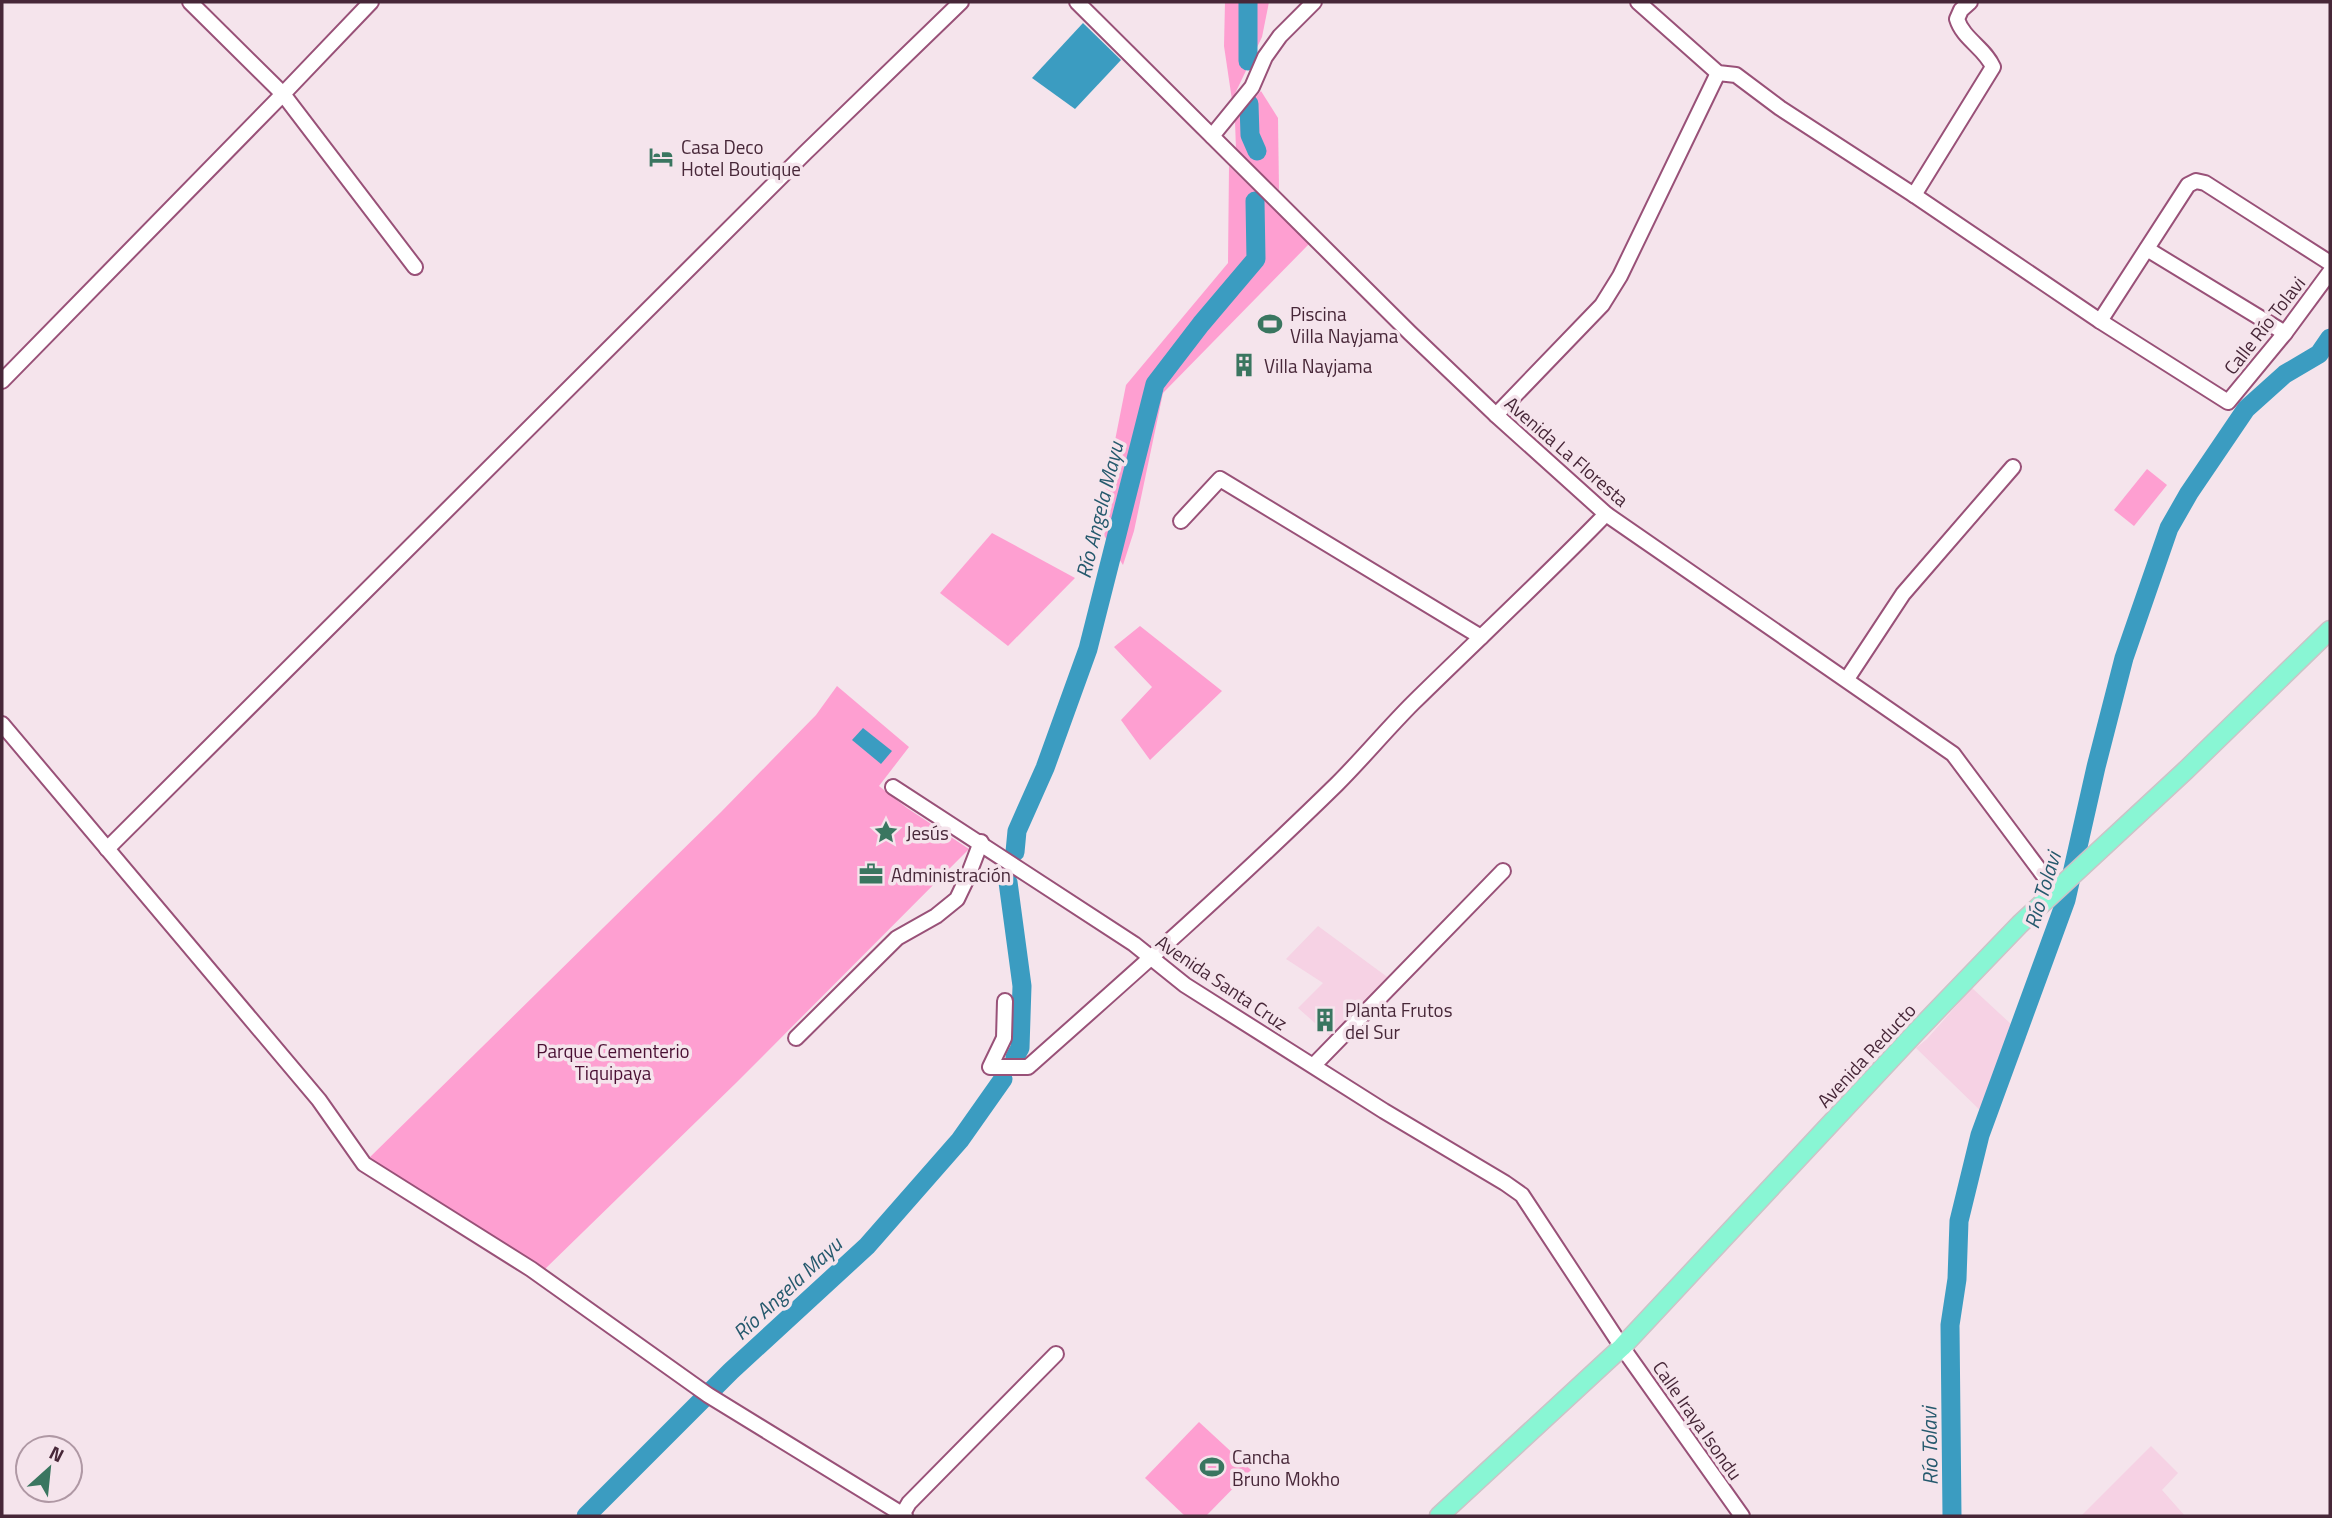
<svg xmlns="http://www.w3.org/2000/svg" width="2332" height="1518" font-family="'Titillium Web',sans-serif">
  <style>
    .built { fill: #f6d2e4 }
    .green { fill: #fe9fd1 }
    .water { fill: #3b9cc1 }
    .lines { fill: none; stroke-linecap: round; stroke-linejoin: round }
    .river { stroke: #3b9cc1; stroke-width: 19 }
    .minor-casing { stroke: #995178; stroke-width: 18 }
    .major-casing { stroke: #cbc3c7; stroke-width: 21 }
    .minor { stroke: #fff; stroke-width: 14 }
    .major { stroke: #89f6d4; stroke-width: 18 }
    .labels { text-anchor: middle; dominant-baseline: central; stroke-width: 7; stroke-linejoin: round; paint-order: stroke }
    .poi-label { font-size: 19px; fill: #472738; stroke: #f5e4ec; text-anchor: start }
    .street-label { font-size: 19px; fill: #472738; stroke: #f5e4ec }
    .park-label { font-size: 19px; fill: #4a1033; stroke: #f5e4ec }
    .water-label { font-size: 21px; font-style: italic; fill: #25596d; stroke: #f5e4ec }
  </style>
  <rect width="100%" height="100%" fill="#f5e4ec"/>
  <g class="built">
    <polygon points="1318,926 1390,979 1358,1008 1332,1038 1298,1008 1323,983 1286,959"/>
    <polygon points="1972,988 2026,1038 1998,1112 1985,1115 1916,1048 1927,1039"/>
    <polygon points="2151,1446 2178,1473 2162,1490 2185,1516 2081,1516"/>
  </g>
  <g class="green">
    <polygon points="1225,2 1269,2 1262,37 1232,100 1224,46"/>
    <polygon points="1261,91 1278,118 1279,190 1236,150 1235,121"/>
    <polygon points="1229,166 1309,244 1163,393 1134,531 1123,565 1098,526 1126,385 1228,263"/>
    <polygon points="2147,469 2167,485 2134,526 2114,510"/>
    <polygon points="992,533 1075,578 1008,646 940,593"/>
    <polygon points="1140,626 1222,691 1150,760 1121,720 1152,687 1114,647"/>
    <polygon points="837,686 909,747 879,786 907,808 969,849 737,1082 545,1269 368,1159 721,812 816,715"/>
    <polygon points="1199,1422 1251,1470 1206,1516 1185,1516 1145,1478"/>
  </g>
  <g class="water">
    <polygon points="1083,23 1121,60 1075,109 1032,78"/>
    <polygon points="863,728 892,751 881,764 852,740"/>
  </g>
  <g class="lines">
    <g class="river">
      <polyline points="1248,61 1248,2"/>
      <polyline points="1249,104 1250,135 1257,151"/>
      <polyline points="1015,852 1017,831 1045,768 1088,649 1155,384 1201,324 1256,259 1255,201"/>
      <polyline points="1008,882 1022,986 1020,1048 1015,1057"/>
      <polyline points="586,1516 731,1371 867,1246 960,1140 1003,1079"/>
      <polyline points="1952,1516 1950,1325 1957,1279 1959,1221 1980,1135 2066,900 2096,767 2124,658 2169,528 2189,493 2246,409 2285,374 2319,354 2330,338"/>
    </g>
    <g class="minor-casing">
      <g id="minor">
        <polyline points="190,2 283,94 415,267"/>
        <polyline points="1077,2 1410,333 1496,415 1606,514 1953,754 2056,892"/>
        <polyline points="1638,2 1718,73 1736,75 1780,108 1914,195 2100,321 2228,402 2285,333 2330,272"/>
        <polyline points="1212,136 1252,87 1265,57 1280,36 1314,2"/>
        <path d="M1914 195 1993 67C1985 48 1963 39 1957 19L1961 10 1970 2"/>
        <polyline points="2147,249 2285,333"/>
        <polyline points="2100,321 2188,185 2196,181 2205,183 2330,263"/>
        <polyline points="2,381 283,94 371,2"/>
        <polyline points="1496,415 1602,305 1620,276 1718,73"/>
        <polyline points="1181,521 1220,479 1481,637"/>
        <polyline points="1847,679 1903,594 2013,467"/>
        <polyline points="2,724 319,1100 364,1164 531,1269 708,1395 905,1516"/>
        <polyline points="893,787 1134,944 1185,985 1384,1111 1505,1183 1522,1195 1622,1347 1742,1516"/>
        <polyline points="107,849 805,153 961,2"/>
        <path d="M1005 1001 1004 1038 990 1067H1028C1133 974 1237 882 1337 784 1363 758 1387 729 1413 703 1477 640 1543 579 1606 514"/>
        <polyline points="796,1038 897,938 936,916 957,899 968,876 981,842"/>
        <polyline points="1314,1065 1503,871"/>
        <polyline points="902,1515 909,1503 1056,1354"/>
      </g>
    </g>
    <g class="major-casing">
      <polyline id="major" points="1439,1516 1622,1347 1917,1031 2020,924 2186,770 2330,630"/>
    </g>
    <use href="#minor" class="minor"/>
    <use href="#major" class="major"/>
  </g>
  <defs>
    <g id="hotel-bare" transform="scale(1.89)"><path d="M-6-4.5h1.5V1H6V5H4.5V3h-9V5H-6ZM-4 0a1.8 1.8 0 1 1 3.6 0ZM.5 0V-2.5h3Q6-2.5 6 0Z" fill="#3a7660" stroke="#f5e4ec" stroke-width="2.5" paint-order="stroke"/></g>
    <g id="stadium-bare" transform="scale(1.89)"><path d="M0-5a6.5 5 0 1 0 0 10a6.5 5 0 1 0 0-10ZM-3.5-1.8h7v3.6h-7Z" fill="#3a7660" stroke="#f5e4ec" stroke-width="2.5" paint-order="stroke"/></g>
    <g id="building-bare" transform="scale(1.89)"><path d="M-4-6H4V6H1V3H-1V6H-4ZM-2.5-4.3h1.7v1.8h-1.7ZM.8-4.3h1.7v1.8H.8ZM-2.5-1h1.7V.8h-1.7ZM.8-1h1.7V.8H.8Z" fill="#3a7660" stroke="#f5e4ec" stroke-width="2.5" paint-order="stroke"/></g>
    <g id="sight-bare" transform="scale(1.89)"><path d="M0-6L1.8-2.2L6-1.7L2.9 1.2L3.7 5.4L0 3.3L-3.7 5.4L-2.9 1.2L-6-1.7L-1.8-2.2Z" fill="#3a7660" stroke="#f5e4ec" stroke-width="2.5" paint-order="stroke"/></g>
    <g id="office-bare" transform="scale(1.89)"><path d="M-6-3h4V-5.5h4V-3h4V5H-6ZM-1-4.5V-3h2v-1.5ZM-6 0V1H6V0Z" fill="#3a7660" stroke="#f5e4ec" stroke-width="2.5" paint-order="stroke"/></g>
  </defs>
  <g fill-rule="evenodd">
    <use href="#hotel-bare" x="661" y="157"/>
    <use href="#stadium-bare" x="1270" y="324"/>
    <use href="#building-bare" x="1244" y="365"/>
    <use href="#sight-bare" x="886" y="832"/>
    <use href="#office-bare" x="871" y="874"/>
    <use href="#building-bare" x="1325" y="1020"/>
    <use href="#stadium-bare" x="1212" y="1467"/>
  </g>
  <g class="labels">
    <g class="poi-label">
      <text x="681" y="146">Casa Deco<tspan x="681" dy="22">Hotel Boutique</tspan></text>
      <text x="1290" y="313">Piscina<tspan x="1290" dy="22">Villa Nayjama</tspan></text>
      <text x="1264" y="365">Villa Nayjama</text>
      <text x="906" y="832">Jesús</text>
      <text x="891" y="874">Administración</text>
      <text x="1345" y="1009">Planta Frutos<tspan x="1345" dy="22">del Sur</tspan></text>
      <text x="1232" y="1456">Cancha<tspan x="1232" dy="22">Bruno Mokho</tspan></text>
    </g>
    <g class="street-label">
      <text transform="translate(2264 325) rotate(-52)">Calle Río Tolavi</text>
      <text transform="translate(1567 451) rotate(41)">Avenida La Floresta</text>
      <text transform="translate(1222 982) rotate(34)">Avenida Santa Cruz</text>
      <text transform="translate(1866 1055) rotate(-47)">Avenida Reducto</text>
      <text transform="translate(1698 1420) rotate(55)">Calle Iraya Isondu</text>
    </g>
    <g class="park-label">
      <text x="613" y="1050">Parque Cementerio<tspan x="613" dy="22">Tiquipaya</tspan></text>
    </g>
    <g class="water-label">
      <text transform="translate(1099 510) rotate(-76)">Río Angela Mayu</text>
      <text transform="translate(2042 890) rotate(-73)">Río Tolavi</text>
      <text transform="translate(787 1288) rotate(-43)">Río Angela Mayu</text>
      <text transform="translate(1929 1446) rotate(-91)">Río Tolavi</text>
    </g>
  </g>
  <rect width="2332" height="1518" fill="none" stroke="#472738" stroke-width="7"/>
  <g transform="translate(49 1469) rotate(27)"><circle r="33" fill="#f5e4ec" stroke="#af98a4" stroke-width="2"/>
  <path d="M0-5L12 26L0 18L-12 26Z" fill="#3a7660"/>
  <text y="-10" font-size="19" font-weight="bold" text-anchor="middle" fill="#472738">N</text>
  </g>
</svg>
